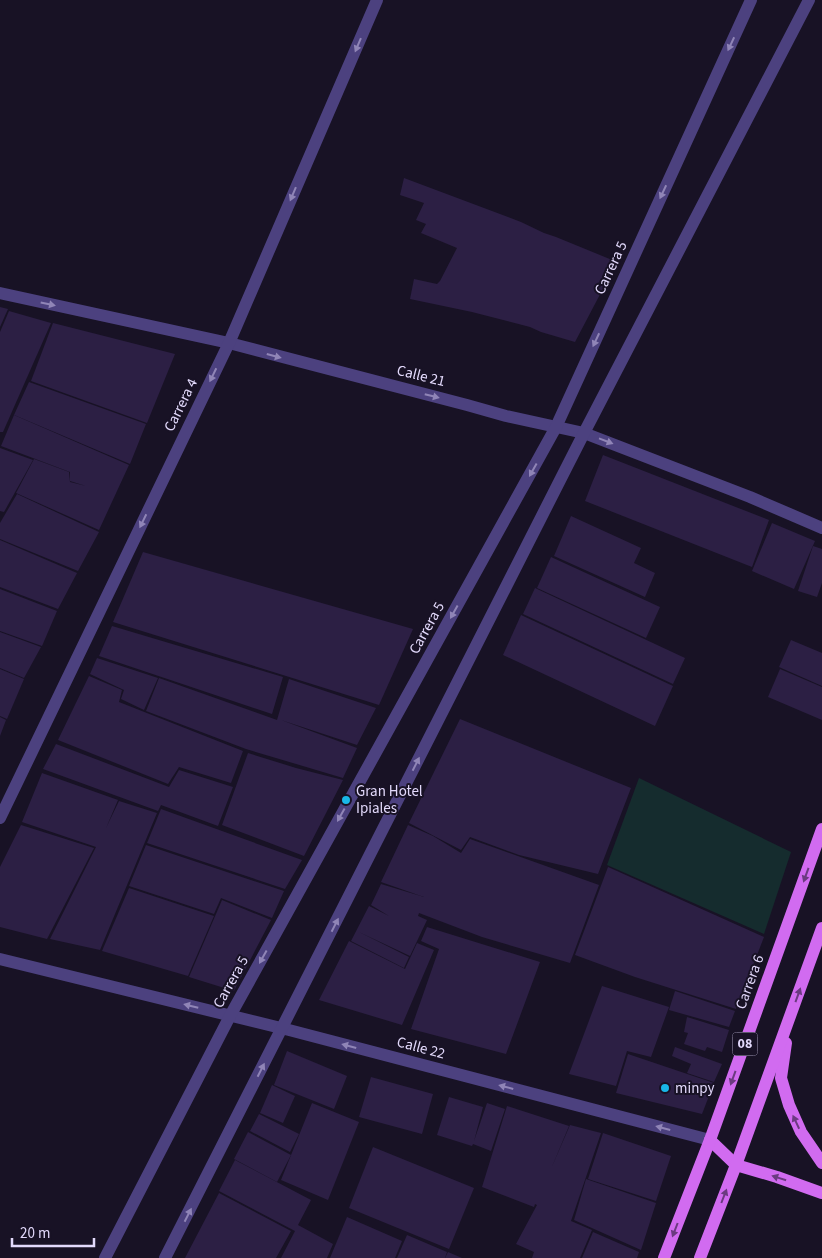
<svg xmlns="http://www.w3.org/2000/svg" width="822" height="1258" font-family="'Source Sans 3',sans-serif">
  <style>
    .grass { fill: #152c2e }
    .building { fill: #2c1f44 }
    .lines { fill: none; stroke-linecap: round; stroke-linejoin: round }
    .minor { stroke: #4c417f; stroke-width: 12 }
    .major { stroke: #d16bf0; stroke-width: 12 }
    .oneway { fill: #9085b7 }
    .oneway2 { fill: #6b3a80 }
    .poi-dot { fill: #19b7e8; stroke: #181225; stroke-width: 2 }
    .labels { text-anchor: middle; dominant-baseline: central; stroke-width: 4; stroke-linejoin: round; paint-order: stroke }
    .shield { fill: #181225; stroke: #a59dbb; stroke-width: 1 }
    .shield-label { font-size: 14px; font-weight: bold; fill: #e2d9fb }
    .street-label { font-size: 15px; fill: #e2d9fb; stroke: #181225 }
    .poi-label { font-size: 15px; fill: #e2d9fb; stroke: #181225; text-anchor: start }
  </style>
  <rect width="100%" height="100%" fill="#181225"/>
  <polygon class="grass" points="639,778 791,852 764,934 607,865"/>
  <g class="building">
    <polygon points="404,178 521,222 544,233 556,237 617,262 575,342 541,332 530,327 472,312 410,299 414,279 437,284 440,281 457,248 421,233 426,224 416,220 424,203 400,195"/>
    <polygon points="0,307 8,309 0,327"/>
    <polygon points="9,311 51,323 3,432 0,432 0,332"/>
    <polygon points="53,323 175,354 147,423 31,381"/>
    <polygon points="29,382 146,424 130,464 14,415"/>
    <polygon points="14,415 129,465 99,530 16,493 34,459 69,472 70,482 86,486 70,481 70,472 1,446"/>
    <polygon points="0,448 33,460 4,512 0,511"/>
    <polygon points="603,455 769,520 752,567 585,501"/>
    <polygon points="17,494 99,532 78,571 0,539 0,523"/>
    <polygon points="571,516 641,548 634,563 655,573 645,597 554,556"/>
    <polygon points="772,523 815,541 794,589 752,571"/>
    <polygon points="0,540 77,573 58,609 0,587"/>
    <polygon points="813,546 822,549 822,583 817,597 798,591"/>
    <polygon points="143,552 413,629 379,705 113,622"/>
    <polygon points="551,557 660,607 646,638 537,588"/>
    <polygon points="535,588 685,658 673,684 523,614"/>
    <polygon points="0,589 57,611 42,646 0,631"/>
    <polygon points="521,615 673,686 655,726 503,655"/>
    <polygon points="112,626 283,677 272,714 99,656"/>
    <polygon points="0,632 41,647 24,678 0,668"/>
    <polygon points="791,640 822,653 822,686 779,667"/>
    <polygon points="97,658 158,678 144,710 121,699 124,690 90,674"/>
    <polygon points="0,669 24,679 7,719 0,716"/>
    <polygon points="780,669 822,687 822,720 768,697"/>
    <polygon points="89,676 122,690 119,702 243,751 231,783 179,767 168,784 58,740"/>
    <polygon points="159,678 277,720 289,679 376,708 357,745 281,720 357,748 343,778 246,749 146,711"/>
    <polygon points="0,717 6,720 0,736"/>
    <polygon points="460,719 631,788 598,874 519,855 470,837 461,850 409,823"/>
    <polygon points="56,744 169,787 179,770 233,787 218,826 161,805 158,811 43,769"/>
    <polygon points="248,753 296,768 343,780 304,856 222,825"/>
    <polygon points="42,773 118,800 106,828 119,801 157,813 100,950 50,939 96,847 22,822"/>
    <polygon points="161,809 302,860 285,889 147,843"/>
    <polygon points="21,825 94,848 47,939 0,927 0,867"/>
    <polygon points="408,825 433,836 461,853 470,839 599,885 570,963 482,937 419,913 418,916 398,907 427,920 410,956 359,932 409,957 404,968 351,941 369,906 389,916 371,905 381,884 424,897 381,882"/>
    <polygon points="146,845 284,891 272,918 221,898 214,914 129,886"/>
    <polygon points="608,867 764,937 736,1009 635,977 575,955"/>
    <polygon points="129,888 214,916 188,976 102,951"/>
    <polygon points="222,900 271,920 234,991 189,977"/>
    <polygon points="427,927 540,962 506,1054 411,1029 439,949 421,941"/>
    <polygon points="349,941 405,969 417,943 434,950 402,1025 319,1000"/>
    <polygon points="602,986 669,1007 651,1057 627,1051 616,1086 569,1074"/>
    <polygon points="675,991 735,1011 729,1027 669,1010"/>
    <polygon points="687,1017 729,1030 722,1052 707,1047 705,1051 684,1044 688,1033 684,1032"/>
    <polygon points="675,1047 722,1064 714,1082 687,1073 691,1064 672,1056"/>
    <polygon points="287,1051 347,1076 334,1109 274,1085"/>
    <polygon points="628,1054 714,1083 702,1114 616,1093"/>
    <polygon points="371,1077 433,1094 422,1134 359,1117"/>
    <polygon points="272,1085 295,1096 283,1123 260,1113"/>
    <polygon points="449,1097 483,1107 474,1141 487,1103 505,1109 491,1151 473,1144 472,1146 437,1135"/>
    <polygon points="312,1103 359,1122 328,1200 281,1180"/>
    <polygon points="507,1106 569,1126 551,1169 570,1125 601,1133 571,1221 592,1230 580,1258 532,1258 534,1252 516,1244 537,1205 535,1204 534,1207 482,1187"/>
    <polygon points="259,1114 299,1134 290,1152 250,1131"/>
    <polygon points="248,1132 291,1155 277,1182 234,1159"/>
    <polygon points="603,1133 671,1156 656,1201 588,1179"/>
    <polygon points="373,1147 474,1188 449,1249 349,1208"/>
    <polygon points="235,1160 311,1200 298,1225 333,1244 327,1258 281,1258 295,1231 219,1191"/>
    <polygon points="586,1179 656,1203 641,1250 574,1220"/>
    <polygon points="219,1193 291,1231 276,1258 185,1258"/>
    <polygon points="347,1217 402,1241 395,1258 330,1258"/>
    <polygon points="593,1232 639,1252 637,1258 582,1258"/>
    <polygon points="407,1235 447,1252 445,1258 397,1258"/>
    <polygon points="448,1252 462,1258 445,1258"/>
  </g>
  <g class="lines">
    <g class="minor">
      <polyline points="0,293 229,343 467,405 506,416 584,433 750,497 822,528"/>
      <polyline points="0,818 229,343 377,0"/>
      <polyline points="0,959 289,1030 710,1140"/>
      <polyline points="105,1258 230,1016 556,427 751,0"/>
      <polyline points="165,1258 584,433 809,0"/>
    </g>
    <g class="major">
      <polyline points="786,1043 781,1078 789,1105 801,1132 822,1163"/>
      <polyline points="710,1140 736,1165 777,1177 822,1193"/>
      <polyline points="664,1258 710,1140 822,829"/>
      <polyline points="700,1258 736,1165 822,928"/>
    </g>
  </g>
  <defs><path id="oneway-solid" d="M-6-.8H1V-3.2L6.5 0L1 3.2V.8H-6Z" transform="scale(1.25)"/></defs>
  <g class="oneway">
    <use href="#oneway-solid" transform="translate(731 44) rotate(115)"/>
    <use href="#oneway-solid" transform="translate(358 45) rotate(113)"/>
    <use href="#oneway-solid" transform="translate(663 192) rotate(115)"/>
    <use href="#oneway-solid" transform="translate(293 194) rotate(113)"/>
    <use href="#oneway-solid" transform="translate(48 304) rotate(12)"/>
    <use href="#oneway-solid" transform="translate(596 340) rotate(115)"/>
    <use href="#oneway-solid" transform="translate(274 356) rotate(15)"/>
    <use href="#oneway-solid" transform="translate(213 375) rotate(116)"/>
    <use href="#oneway-solid" transform="translate(432 396) rotate(14)"/>
    <use href="#oneway-solid" transform="translate(606 441) rotate(21)"/>
    <use href="#oneway-solid" transform="translate(533 470) rotate(119)"/>
    <use href="#oneway-solid" transform="translate(143 521) rotate(116)"/>
    <use href="#oneway-solid" transform="translate(454 612) rotate(119)"/>
    <use href="#oneway-solid" transform="translate(416 764) rotate(-63)"/>
    <use href="#oneway-solid" transform="translate(341 815) rotate(119)"/>
    <use href="#oneway-solid" transform="translate(335 925) rotate(-63)"/>
    <use href="#oneway-solid" transform="translate(263 957) rotate(119)"/>
    <use href="#oneway-solid" transform="translate(191 1006) rotate(-166)"/>
    <use href="#oneway-solid" transform="translate(349 1046) rotate(-165)"/>
    <use href="#oneway-solid" transform="translate(261 1070) rotate(-63)"/>
    <use href="#oneway-solid" transform="translate(506 1087) rotate(-165)"/>
    <use href="#oneway-solid" transform="translate(663 1128) rotate(-165)"/>
    <use href="#oneway-solid" transform="translate(188 1215) rotate(-63)"/>
  </g>
  <g class="oneway2">
    <use href="#oneway-solid" transform="translate(806 875) rotate(110)"/>
    <use href="#oneway-solid" transform="translate(798 995) rotate(-70)"/>
    <use href="#oneway-solid" transform="translate(733 1078) rotate(110)"/>
    <use href="#oneway-solid" transform="translate(796 1122) rotate(-115)"/>
    <use href="#oneway-solid" transform="translate(779 1178) rotate(-162)"/>
    <use href="#oneway-solid" transform="translate(724 1196) rotate(-69)"/>
    <use href="#oneway-solid" transform="translate(675 1230) rotate(111)"/>
  </g>
  <g class="poi-dot">
    <circle cx="346" cy="800" r="5"/>
    <circle cx="665" cy="1088" r="5"/>
  </g>
  <g class="labels">
    <rect class="shield" x="732.5" y="1032.5" width="25" height="23" rx="4"/>
    <g class="shield-label">
      <text x="745" y="1044">08</text>
    </g>
    <g class="street-label">
      <text transform="translate(611 268) rotate(-65)">Carrera 5</text>
      <text transform="translate(421 376) rotate(14)">Calle 21</text>
      <text transform="translate(181 405) rotate(-64)">Carrera 4</text>
      <text transform="translate(427 628) rotate(-61)">Carrera 5</text>
      <text transform="translate(231 982) rotate(-61)">Carrera 5</text>
      <text transform="translate(750 982) rotate(-70)">Carrera 6</text>
      <text transform="translate(421 1048) rotate(15)">Calle 22</text>
    </g>
    <g class="poi-label">
      <text x="356" y="791">Gran Hotel<tspan x="356" dy="17">Ipiales</tspan></text>
      <text x="675" y="1088">minpy</text>
    </g>
  </g>
  <path d="M12 1238v8h82v-8" fill="none" stroke="#e2d9fb" stroke-width="2.5"/>
  <text x="20" y="1238" font-size="15" fill="#e2d9fb" stroke="#181225" stroke-width="4" paint-order="stroke">20 m</text>
</svg>
